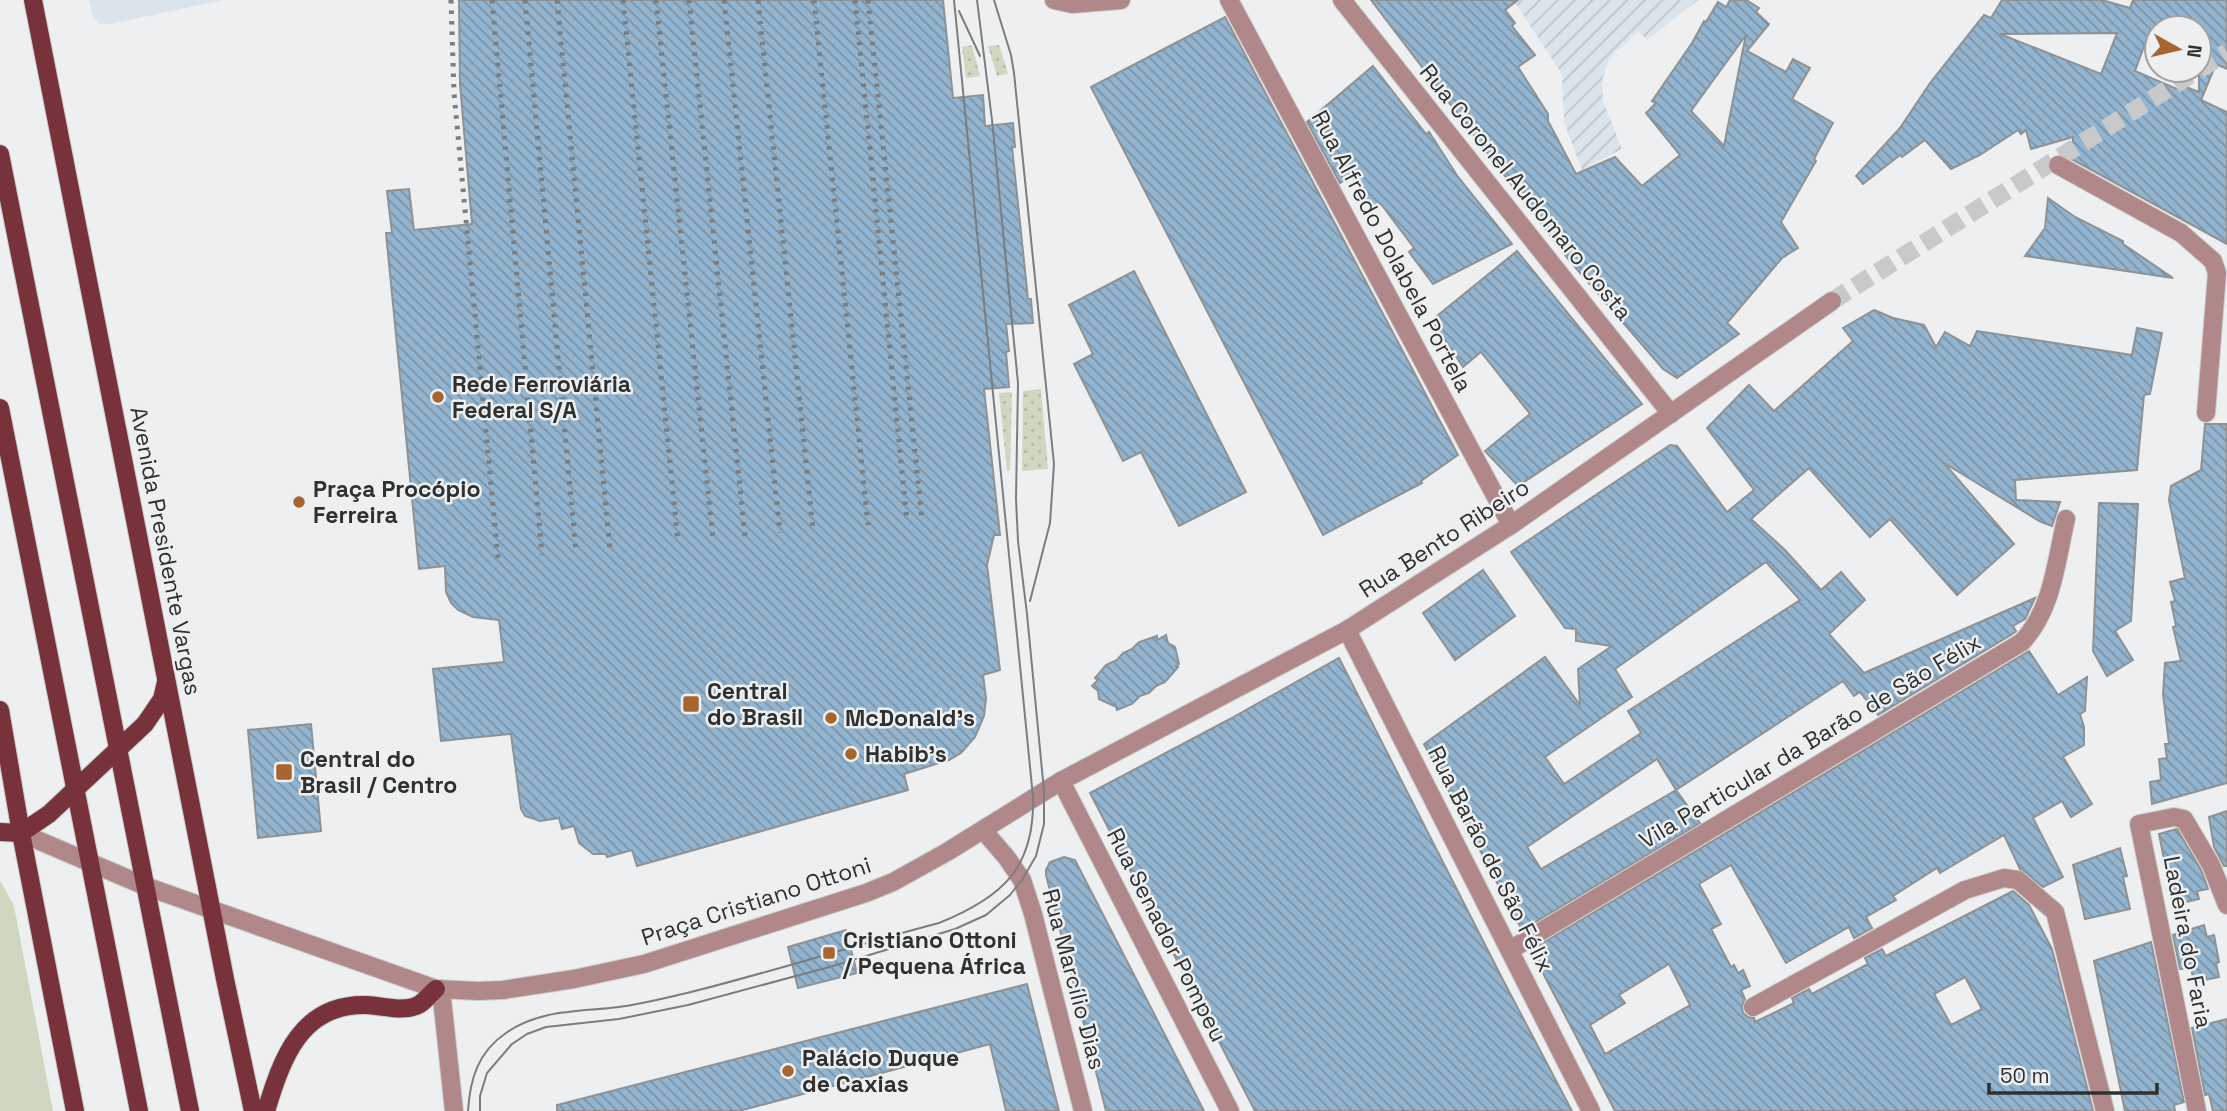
<svg xmlns="http://www.w3.org/2000/svg" width="2227" height="1111" font-family="'Space Grotesk',sans-serif">
  <style>
    .built { fill: #dce4eb }
    .industrial { fill: url(#industrial-furrows) }
    .grass { fill: url(#grass-dots) }
    .park { fill: #ced8c1 }
    .building { fill: url(#building-back-hatch); stroke: #8f9192; stroke-width: 2; fill-rule: evenodd }
    .lines { fill: none; stroke-linecap: round; stroke-linejoin: round }
    .minor-tunnel { stroke: #c7c9ca; stroke-width: 18; stroke-dasharray: 18 9; stroke-linecap: butt }
    .minor-casing { stroke: #cbcdcd; stroke-width: 20 }
    .major-casing { stroke: #cbcdcd; stroke-width: 20 }
    .minor { stroke: #b1888a; stroke-width: 18 }
    .major { stroke: #77323b; stroke-width: 18 }
    .tram { stroke: #7c7d7e; stroke-width: 2 }
    .rail { stroke: #7c7d7e; stroke-width: 5; stroke-dasharray: 3.5 7; stroke-linecap: butt }
    .poi-dot { fill: #a76630; stroke: #edeff0; stroke-width: 2.5 }
    .labels { text-anchor: middle; dominant-baseline: central; stroke-width: 5; stroke-linejoin: round; paint-order: stroke }
    .street-label { font-size: 23px; fill: #2f3030; stroke: #edeff0 }
    .poi-label { font-size: 23px; font-weight: bold; fill: #2f3030; stroke: #edeff0; text-anchor: start }
  </style>
  <defs>
    <pattern id="industrial-furrows" width="10" height="10" patternUnits="userSpaceOnUse" patternTransform="scale(1.75)"><rect width="10" height="10" fill="#dce4eb"/><path d="M-1 1l2-2M0 10L10 0M9 11l2-2" fill="none" stroke="#bdc4ca"/></pattern>
    <pattern id="grass-dots" width="8" height="8" patternUnits="userSpaceOnUse" patternTransform="scale(1.75)"><rect width="8" height="8" fill="#ced8c1"/><path d="M2 2h.1M6 6h.1" fill="none" stroke="#b1baa6" stroke-width="1.8" stroke-linecap="round"/></pattern>
    <pattern id="building-back-hatch" width="6" height="6" patternUnits="userSpaceOnUse" patternTransform="scale(1.75)"><rect width="6" height="6" fill="#93b4cf"/><path d="M-1 5l2 2M0 0l6 6M5-1l2 2" fill="none" stroke="#7893a8"/></pattern>
  </defs>
  <rect width="100%" height="100%" fill="#edeff0"/>
  <polygon class="built" points="89,0 223,0 111,24 99,24 92,14"/>
  <polygon class="industrial" points="1513,0 1698,0 1647,40 1638,31 1612,56 1606,67 1602,82 1603,101 1622,149 1582,170 1564,122 1562,74"/>
  <g class="grass">
    <polygon points="972,45 980,76 966,78 962,47"/>
    <polygon points="999,45 1008,74 997,76 988,46"/>
    <polygon points="1041,389 1048,469 1022,471 1023,391"/>
    <polygon points="1012,392 1010,471 1007,471 999,393"/>
  </g>
  <polygon class="park" points="0,880 14,906 53,1111 0,1111"/>
  <g class="building">
    <polygon points="459,0 943,0 953,98 983,95 985,126 1013,123 1015,147 1012,147 1028,299 1031,299 1033,323 1006,324 1009,351 1006,352 1009,387 984,389 1000,535 994,535 987,565 1000,670 983,675 986,698 984,716 975,737 961,753 949,760 904,774 908,790 637,866 632,850 607,857 606,854 593,854 579,843 574,826 562,829 559,818 540,821 525,816 521,809 511,734 441,741 433,669 504,662 499,620 473,617 458,610 451,603 446,592 445,566 419,569 386,233 392,233 387,191 409,189 414,230 472,224 460,84"/>
    <path d="M1371 0H1518L1505 10 1515 23 1512 26 1535 55 1518 67 1548 114V121L1576 174 1615 157 1642 186 1680 155 1646 113 1656 103 1652 101 1692 43 1704 21 1706 22 1718 2 1726 7 1730 0H1746L1759 8 1756 12 1769 24 1747 51 1786 72 1793 59 1810 68 1792 99 1833 123 1814 159 1816 161 1781 222 1798 248 1782 258 1727 323 1739 334 1677 378 1663 369 1569 260ZM1746 35 1743 49 1724 146 1691 111Z"/>
    <path d="M2002 0H2102L2130 8 2133 0H2227V69L2216 64 2201 100 2227 112V244L2073 160V137L2031 149 2026 130 2021 134 2018 130 1980 155 1951 169 1925 140 1902 157 1900 155 1863 184 1856 176 1900 128 1930 83 1984 15 1991 18ZM2157 28H2199V92L2181 85 2179 90 2135 71 2150 30 2157 33ZM2117 33 2101 74 2000 34Z"/>
    <polygon points="1225,17 1458,455 1421,481 1422,483 1323,535 1091,87"/>
    <polygon points="1373,66 1426,134 1429,132 1458,177 1512,244 1433,284 1409,252 1414,248 1381,204 1374,208 1351,176 1340,183 1307,122"/>
    <polygon points="2048,198 2075,217 2123,241 2123,244 2173,278 2025,256 2045,228"/>
    <polygon points="1517,251 1642,404 1518,486 1485,451 1530,414 1481,352 1463,367 1432,320"/>
    <polygon points="1134,271 1246,492 1179,526 1141,452 1123,461 1074,364 1093,354 1069,305"/>
    <path d="M1874 310 1893 318 1924 325 1936 347 1945 332 1970 346 1977 331 2132 355 2137 328 2162 333 2150 394 2144 395 2137 470 2015 480 2016 500 2060 502 2052 526 2041 522 1944 463 2014 544 1957 595 1890 519 1870 537 1809 468 1751 519 1785 550 1821 590 1841 572 1865 600 1829 634 1864 673 2035 598 2025 619 2013 626 2016 631 2014 633 1878 715 1860 692 1854 696 1843 681 1676 790 1700 823 1522 930 1424 744 1545 657 1580 705 1578 669 1612 646 1576 641V629L1565 628 1511 552 1670 445 1677 446 1727 512 1754 490 1707 428 1749 385 1774 411 1853 341 1843 328ZM1766 562 1800 600 1628 711 1641 733 1564 784 1545 757 1632 697 1615 669ZM1657 759 1676 790 1541 869 1527 847Z"/>
    <polygon points="2205,424 2227,424 2227,783 2152,804 2150,782 2161,780 2159,759 2167,758 2165,744 2169,744 2163,694 2165,663 2181,661 2173,627 2176,626 2171,602 2175,601 2170,582 2185,578 2169,500 2171,486 2201,470"/>
    <polygon points="2099,503 2138,504 2131,621 2115,631 2133,660 2107,676 2093,651"/>
    <polygon points="1483,570 1515,616 1455,660 1423,613"/>
    <polygon points="1166,635 1168,643 1175,647 1179,664 1176,666 1178,667 1165,682 1156,686 1149,693 1140,696 1132,704 1117,710 1115,704 1114,706 1099,699 1098,691 1092,686 1098,680 1095,678 1106,665 1117,660 1123,653 1132,649 1139,642 1157,636 1157,640"/>
    <path d="M2029 651 2058 695 2087 677 2085 711 2080 714 2084 727V745L2063 757 2092 804 2071 817 2062 801 2033 818 2063 877 2043 887 2020 869 2004 835 1940 873 1937 868 1893 896 1896 900 1866 917 1872 928 1854 938 1849 927 1786 963 1731 865 1699 884 1721 924 1711 929 1731 967 1734 965 1738 973 1743 970 1750 986 1741 990 1745 999 1742 1007 1743 1013 1748 1017 1754 1018 1755 1022 1794 1003 1792 998 1809 989 1812 994 1868 964 1865 958 1882 949 1886 956 2013 891 2029 905 2052 949 2093 1111H1615L1531 950ZM1669 964 1690 1005 1605 1054 1590 1025 1625 1003 1619 995ZM1965 977 1982 1009 1951 1025 1934 994Z"/>
    <polygon points="1339,658 1503,980 1572,1111 1255,1111 1090,793 1228,720"/>
    <polygon points="311,724 321,831 258,838 248,730"/>
    <polygon points="2227,811 2227,866 2224,866 2214,847 2209,817"/>
    <polygon points="2177,829 2201,870 2208,889 2197,891 2199,899 2173,905 2159,834"/>
    <polygon points="2120,848 2127,876 2123,877 2130,909 2085,919 2073,865"/>
    <polygon points="1064,857 1075,860 1204,1111 1106,1111 1046,875 1046,870 1050,862"/>
    <polygon points="2204,925 2207,937 2214,935 2219,962 2216,963 2219,977 2194,982 2191,968 2180,969 2173,935"/>
    <polygon points="846,930 857,973 798,988 788,947"/>
    <polygon points="2151,942 2184,1102 2174,1105 2175,1111 2125,1111 2094,961"/>
    <polygon points="1027,984 1059,1111 1006,1111 990,1044 739,1111 557,1111 557,1105"/>
    <polygon points="2227,1019 2227,1111 2213,1111 2209,1094 2205,1095 2192,1028"/>
  </g>
  <g class="lines">
    <g class="minor-tunnel">
      <polyline points="2199,70 2227,52"/>
      <polyline points="1832,301 2198,70"/>
    </g>
    <g class="minor-casing">
      <g id="minor">
        <polyline points="1054,0 1072,4 1121,0"/>
        <polyline points="1229,0 1511,525"/>
        <polyline points="1342,0 1671,414"/>
        <polyline points="2058,165 2181,233 2213,261 2217,273 2206,413"/>
        <polyline points="1347,630 1591,1111"/>
        <polyline points="1061,781 1230,1111"/>
        <polyline points="983,830 1007,858 1022,880 1033,914 1083,1111"/>
        <polyline points="21,833 145,886 436,989 478,991 503,990 574,979 644,964 866,893 893,882 947,852 1061,781 1347,630 1511,525 1832,301"/>
        <path d="M1510 950 2022 642C2053 609 2056 561 2066 519"/>
        <polyline points="441,989 454,1111"/>
        <polyline points="1753,1007 1965,890 2004,878 2018,880 2055,912 2105,1111"/>
        <polyline points="2197,1111 2139,824 2174,817 2184,819 2211,865 2227,905"/>
      </g>
    </g>
    <g class="major-casing">
      <g id="major">
        <polyline points="33,0 225,979 253,1111"/>
        <polyline points="0,154 190,1111"/>
        <polyline points="0,408 139,1111"/>
        <polyline points="0,710 21,833 75,1111"/>
        <polyline points="0,832 21,833"/>
        <polyline points="21,833 49,814 145,724 162,699 166,682"/>
        <path d="M266 1111C282 1058 301 1003 367 1005 384 1006 405 1013 420 1004 426 1000 431 993 436 989"/>
      </g>
    </g>
    <use href="#minor" class="minor"/>
    <use href="#major" class="major"/>
    <g class="tram">
      <polyline points="994,0 1011,55 1014,73 1054,464 1050,523 1030,601"/>
      <polyline points="959,11 980,56"/>
      <path d="M468 1111C470 1079 478 1052 506 1033 540 1009 580 1012 619 1007 641 1004 665 998 687 993 772 972 855 945 939 923 1001 898 1035 869 1033 797L954 0"/>
      <polyline points="480,1111 480,1096 487,1073 512,1044 527,1034 546,1027 619,1019 688,1005 833,966 955,929 986,915 1010,895 1022,880 1036,856 1044,824 1044,791 1027,614 1018,541 1016,499 1018,383 992,120 977,0"/>
    </g>
    <g class="rail">
      <polyline points="451,0 454,93 498,559"/>
      <polyline points="492,0 542,555"/>
      <polyline points="525,0 576,552"/>
      <polyline points="557,0 610,549"/>
      <polyline points="623,0 678,542"/>
      <polyline points="656,0 713,539"/>
      <polyline points="689,0 745,536"/>
      <polyline points="724,0 780,533"/>
      <polyline points="758,0 813,530"/>
      <polyline points="814,0 868,525"/>
      <polyline points="855,0 907,522"/>
      <polyline points="868,0 922,520"/>
    </g>
  </g>
  <g class="poi-dot">
    <circle cx="438" cy="397" r="7"/>
    <circle cx="299" cy="502" r="7"/>
    <rect x="682" y="695" width="18" height="18" rx="3.5"/>
    <circle cx="831" cy="718" r="7"/>
    <circle cx="851" cy="754" r="7"/>
    <rect x="275" y="763" width="18" height="18" rx="3.5"/>
    <rect x="822" y="946" width="14" height="14" rx="3.5"/>
    <circle cx="788" cy="1071" r="7"/>
  </g>
  <g class="labels">
    <g class="street-label">
      <text transform="translate(1526 192) rotate(51)">Rua Coronel Audomaro Costa</text>
      <text transform="translate(1392 251) rotate(62)">Rua Alfredo Dolabela Portela</text>
      <text transform="translate(1444 538) rotate(-33)">Rua Bento Ribeiro</text>
      <text transform="translate(166 551) rotate(79)">Avenida Presidente Vargas</text>
      <text transform="translate(1810 741) rotate(-31)">Vila Particular da Barão de São Félix</text>
      <text transform="translate(1491 859) rotate(63)">Rua Barão de São Félix</text>
      <text transform="translate(756 901) rotate(-18)">Praça Cristiano Ottoni</text>
      <text transform="translate(1167 935) rotate(63)">Rua Senador Pompeu</text>
      <text transform="translate(2188 942) rotate(79)">Ladeira do Faria</text>
      <text transform="translate(1074 979) rotate(75)">Rua Marcílio Dias</text>
    </g>
    <g class="poi-label">
      <text x="452" y="384">Rede Ferroviária<tspan x="452" dy="26">Federal S/A</tspan></text>
      <text x="313" y="489">Praça Procópio<tspan x="313" dy="26">Ferreira</tspan></text>
      <text x="707" y="691">Central<tspan x="707" dy="26">do Brasil</tspan></text>
      <text x="845" y="718">McDonald's</text>
      <text x="865" y="754">Habib's</text>
      <text x="300" y="759">Central do<tspan x="300" dy="26">Brasil / Centro</tspan></text>
      <text x="843" y="940">Cristiano Ottoni<tspan x="843" dy="26">/ Pequena África</tspan></text>
      <text x="802" y="1058">Palácio Duque<tspan x="802" dy="26">de Caxias</tspan></text>
    </g>
  </g>
  <g transform="translate(2178 49) rotate(98)"><circle r="33" fill="#edeff0" stroke="#a1a3a3" stroke-width="2"/>
  <path d="M0-5L12 26L0 18L-12 26Z" fill="#a76630"/>
  <text y="-10" font-size="19" font-weight="bold" text-anchor="middle" fill="#2f3030">N</text>
  </g>
  <path d="M1989 1083v10h168v-10" fill="none" stroke="#2f3030" stroke-width="3.5"/>
  <text x="2000" y="1083" font-size="21" fill="#2f3030" stroke="#edeff0" stroke-width="5" paint-order="stroke">50 m</text>
</svg>
